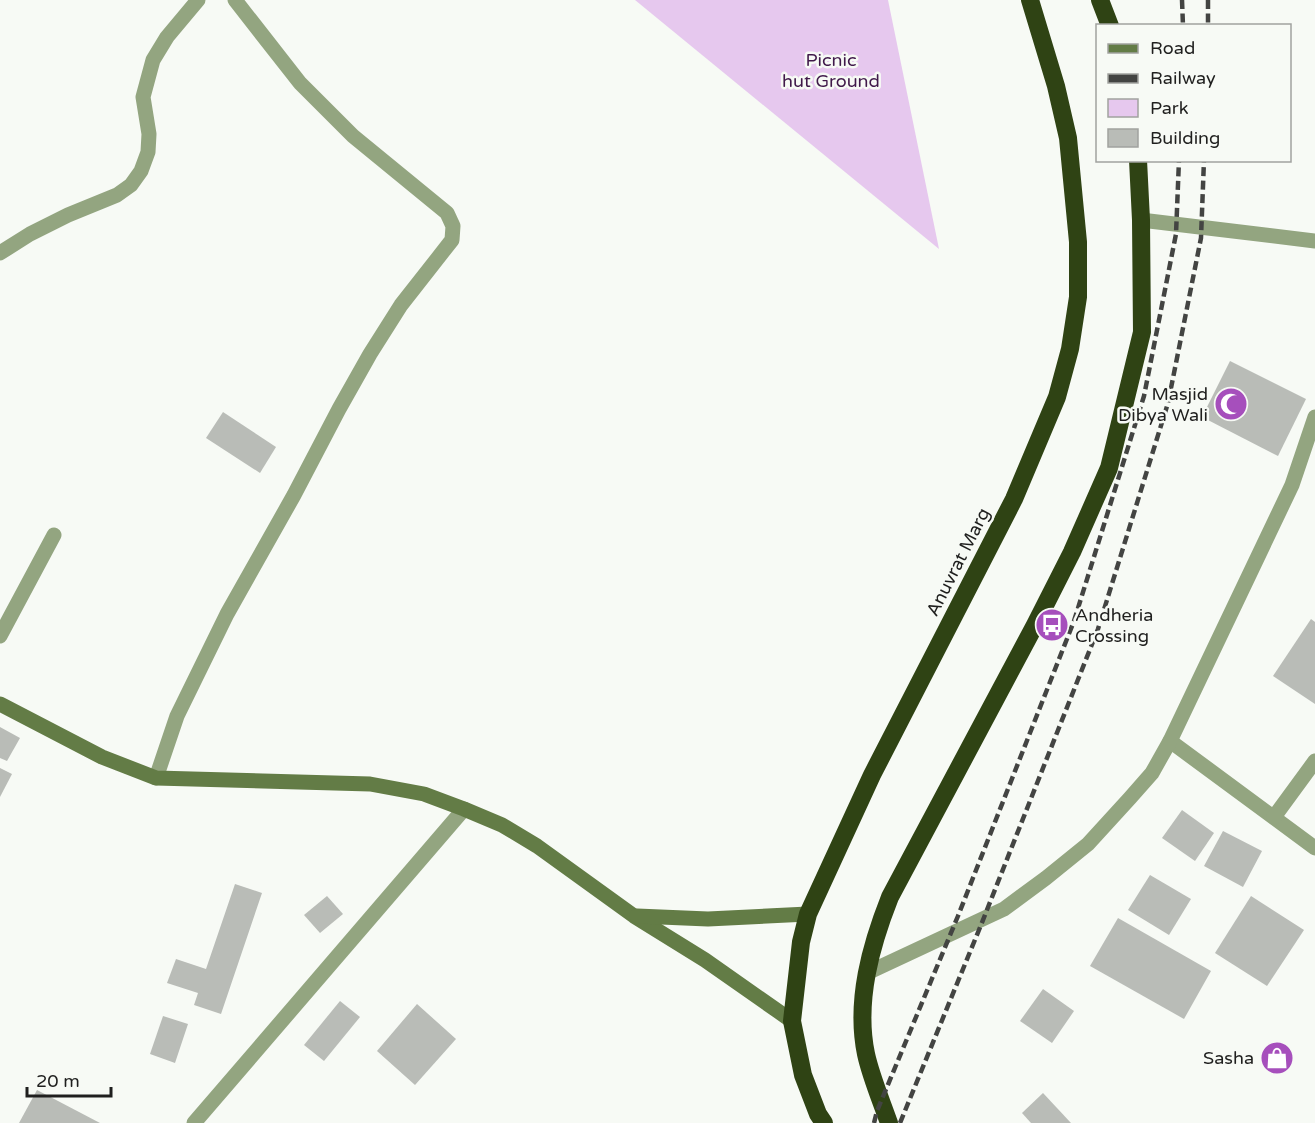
<svg xmlns="http://www.w3.org/2000/svg" width="1315" height="1123" font-family="'Varela Round',sans-serif">
  <style>
    .green { fill: #e6c8ee }
    .building { fill: #b9bcb7 }
    .lines { fill: none; stroke-linecap: round; stroke-linejoin: round }
    .street { stroke: #93a580; stroke-width: 15 }
    .secondary { stroke: #637c46; stroke-width: 15 }
    .highway { stroke: #2f4314; stroke-width: 18 }
    .rail { stroke: #434442; stroke-width: 4.5; stroke-dasharray: 9 4.5; stroke-linecap: butt }
    .labels { text-anchor: middle; dominant-baseline: central; stroke-width: 5; stroke-linejoin: round; paint-order: stroke }
    .park-label { font-size: 18px; fill: #40194a; stroke: #f7faf5 }
    .poi-label { font-size: 18px; fill: #1f1f1e; stroke: #f7faf5; text-anchor: end }
    .street-label { font-size: 18px; fill: #1f1f1e; stroke: #f7faf5 }
  </style>
  <rect width="100%" height="100%" fill="#f7faf5"/>
  <polygon class="green" points="635,0 888,0 939,249"/>
  <g class="building">
    <polygon points="1230,361 1306,399 1278,456 1202,417"/>
    <polygon points="223,412 276,447 260,473 206,438"/>
    <polygon points="1311,619 1315,622 1315,704 1273,676"/>
    <polygon points="0,727 20,738 7,761 0,758"/>
    <polygon points="0,768 12,774 0,797"/>
    <polygon points="1182,810 1214,833 1195,861 1162,838"/>
    <polygon points="1223,831 1262,851 1243,887 1204,866"/>
    <polygon points="1150,875 1191,899 1169,935 1128,910"/>
    <polygon points="235,884 262,893 221,1014 194,1005 198,993 167,983 176,959 206,969"/>
    <polygon points="327,896 343,914 320,933 304,915"/>
    <polygon points="1251,896 1304,930 1267,986 1215,953"/>
    <polygon points="1118,918 1211,971 1184,1019 1090,966"/>
    <polygon points="1043,989 1074,1011 1052,1043 1020,1021"/>
    <polygon points="340,1001 360,1017 324,1061 304,1045"/>
    <polygon points="417,1004 456,1039 415,1085 377,1051"/>
    <polygon points="163,1016 188,1024 175,1063 150,1054"/>
    <polygon points="37,1090 100,1123 19,1123"/>
    <polygon points="1043,1093 1071,1123 1031,1123 1022,1113"/>
  </g>
  <g class="lines">
    <g class="street">
      <polyline points="1141,220 1315,241"/>
      <polyline points="0,253 30,234 68,215 117,195 131,185 141,171 148,152 149,134 143,97 153,60 167,37 198,0"/>
      <polyline points="0,636 54,535"/>
      <polyline points="1170,741 1315,848"/>
      <polyline points="156,778 177,716 227,614 294,495 339,409 370,354 401,305 452,240 453,226 447,213 353,136 300,83 235,0"/>
      <polyline points="1274,817 1315,761"/>
      <polyline points="867,973 1004,909 1046,878 1088,844 1130,798 1152,773 1170,741 1292,485 1315,417"/>
      <polyline points="194,1123 464,809"/>
    </g>
    <g class="secondary">
      <polyline points="0,704 102,757 156,778 370,784 424,794 464,809 502,825 537,846 634,916 705,960 792,1021"/>
      <polyline points="637,916 708,919 808,914"/>
    </g>
    <g class="highway">
      <polyline points="1100,0 1110,26"/>
      <polyline points="824,1123 818,1114 803,1075 792,1021 801,942 808,914 872,775 1014,499 1057,397 1070,349 1078,297 1078,242 1068,138 1056,86 1030,0"/>
      <path d="M889 1123C881 1100 871 1077 866 1054 855 1001 871 945 890 897L1035 625 1072 552 1109 468 1142 332 1141 220 1138 160"/>
    </g>
    <g class="rail">
      <polyline points="1182,0 1183,26"/>
      <polyline points="1208,0 1208,26"/>
      <polyline points="874,1123 877,1111 958,916 1074,621 1144,396 1176,234 1179,160"/>
      <polyline points="900,1123 981,925 1098,629 1168,403 1201,238 1204,160"/>
    </g>
  </g>
  <defs>
    <g id="mosque-disc" transform="scale(1.725)"><circle r="9.5" fill="#a64fbc" stroke="#f7faf5"/><path d="M3.5-4.9A6 6 0 1 0 3.5 4.9A5 5 0 1 1 3.5-4.9Z" fill="#fff"/></g>
    <g id="bus-disc" transform="scale(1.725)"><circle r="9.5" fill="#a64fbc" stroke="#f7faf5"/><path d="M-5-6H5V4H4V6H2V4H-2V6H-4V4H-5ZM-3.5-4V0h7V-4ZM-3.5 1.2v1.5H-2V1.2ZM2 1.2v1.5H3.5V1.2Z" fill="#fff"/></g>
    <g id="shop-disc" transform="scale(1.725)"><circle r="9.5" fill="#a64fbc" stroke="#f7faf5"/><path d="M-5-2.5h2.3a2.7 3.5 0 0 1 5.4 0H5L5.5 6h-11ZM-1.5-2.5h3a1.5 2.3 0 0 0-3 0Z" fill="#fff"/></g>
  </defs>
  <g fill-rule="evenodd">
    <use href="#mosque-disc" x="1231" y="404"/>
    <use href="#bus-disc" x="1052" y="625"/>
    <use href="#shop-disc" x="1277" y="1058"/>
  </g>
  <g class="labels">
    <g class="park-label">
      <text x="831" y="60">Picnic<tspan x="831" dy="21">hut Ground</tspan></text>
    </g>
    <g class="poi-label">
      <text x="1208" y="394">Masjid<tspan x="1208" dy="21">Dibya Wali</tspan></text>
      <text x="1075" y="615" text-anchor="start">Andheria<tspan x="1075" dy="21">Crossing</tspan></text>
      <text x="1254" y="1058">Sasha</text>
    </g>
    <g class="street-label">
      <text transform="translate(958 562) rotate(-63)">Anuvrat Marg</text>
    </g>
  </g>
  <rect x="1096" y="24" width="195" height="138" fill="#f7faf5" stroke="#a1a29f" stroke-width="1.5"/>
  <rect x="1108" y="44" width="30" height="9" fill="#637c46" stroke="#a1a29f" stroke-width="1.5"/>
  <text x="1150" y="54" font-size="18" fill="#1f1f1e">Road</text>
  <rect x="1108" y="74" width="30" height="9" fill="#434442" stroke="#a1a29f" stroke-width="1.5"/>
  <text x="1150" y="84" font-size="18" fill="#1f1f1e">Railway</text>
  <rect x="1108" y="99" width="30" height="18" fill="#e6c8ee" stroke="#a1a29f" stroke-width="1.5"/>
  <text x="1150" y="114" font-size="18" fill="#1f1f1e">Park</text>
  <rect x="1108" y="129" width="30" height="18" fill="#b9bcb7" stroke="#a1a29f" stroke-width="1.5"/>
  <text x="1150" y="144" font-size="18" fill="#1f1f1e">Building</text>
  <path d="M27 1087v9h84v-9" fill="none" stroke="#1f1f1e" stroke-width="3"/>
  <text x="36" y="1087" font-size="18" fill="#1f1f1e" stroke="#f7faf5" stroke-width="4.5" paint-order="stroke">20 m</text>
</svg>
